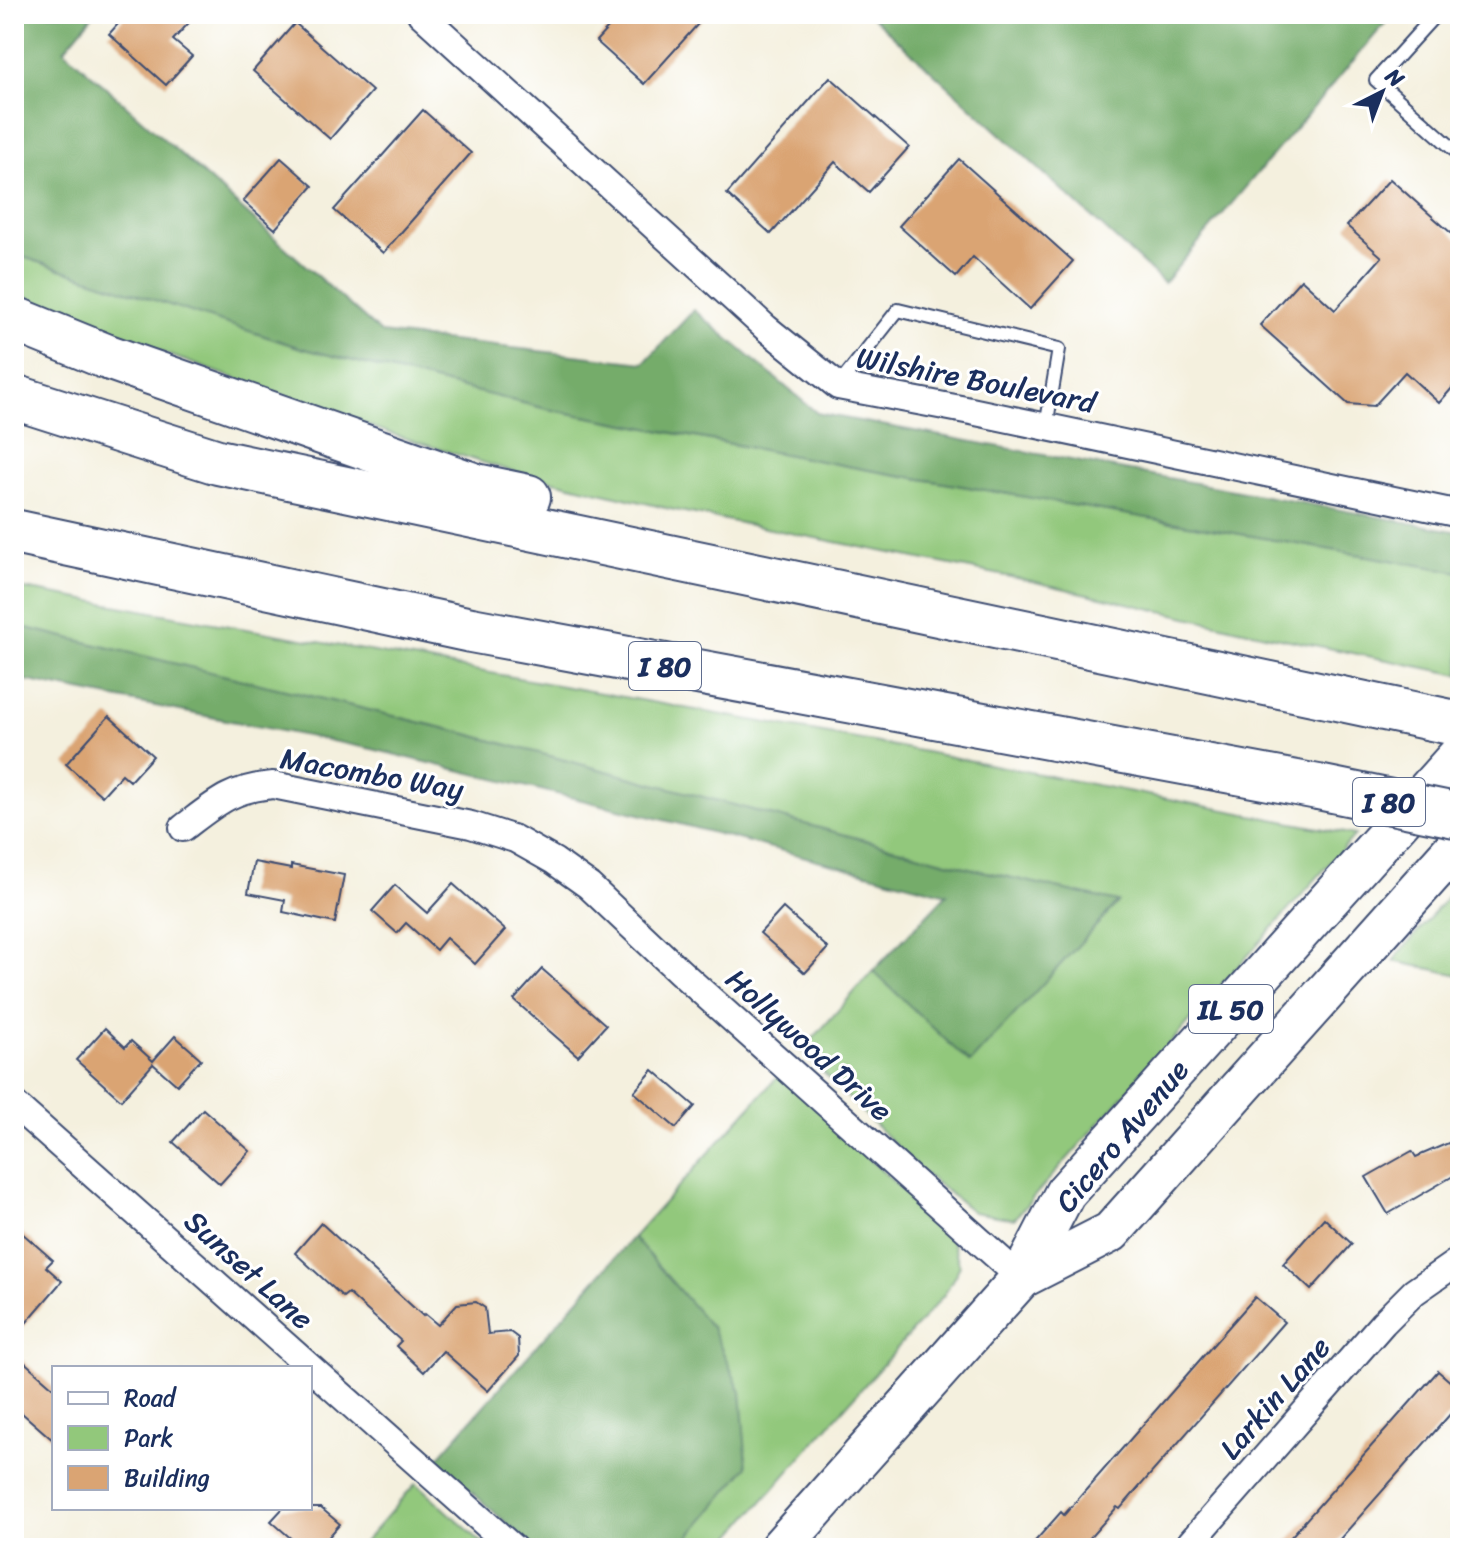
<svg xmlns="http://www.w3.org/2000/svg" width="1474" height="1562" font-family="Sriracha,sans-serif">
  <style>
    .green { fill: #92c87b; stroke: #567c6c; stroke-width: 2 }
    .forest { fill: #75ac6b; stroke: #486e64; stroke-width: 2 }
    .building { fill: #daa473 }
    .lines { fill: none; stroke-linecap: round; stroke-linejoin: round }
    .lane-casing { stroke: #3c4c71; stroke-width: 16 }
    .street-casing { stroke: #3c4c71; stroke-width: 30 }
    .primary-casing { stroke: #3c4c71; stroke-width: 44 }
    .highway-casing { stroke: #3c4c71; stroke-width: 48 }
    .lane { stroke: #fff; stroke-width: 12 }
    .street { stroke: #fff; stroke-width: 26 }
    .primary { stroke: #fff; stroke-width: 40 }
    .highway { stroke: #fff; stroke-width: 44 }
    .highway-bridge-casing { stroke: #3c4c71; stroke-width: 48; stroke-linecap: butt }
    .highway-bridge { stroke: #fff; stroke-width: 44 }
    .labels { text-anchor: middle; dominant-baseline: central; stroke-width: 6; stroke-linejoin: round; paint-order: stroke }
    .shield { fill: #fff; stroke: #5f6d8e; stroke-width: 2 }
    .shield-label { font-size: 28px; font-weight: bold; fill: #1b2f5e }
    .street-label { font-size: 30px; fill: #1b2f5e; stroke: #fff }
  </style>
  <rect width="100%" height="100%" fill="#fff"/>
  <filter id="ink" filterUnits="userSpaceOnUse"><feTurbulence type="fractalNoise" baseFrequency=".0125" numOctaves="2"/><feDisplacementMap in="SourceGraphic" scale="16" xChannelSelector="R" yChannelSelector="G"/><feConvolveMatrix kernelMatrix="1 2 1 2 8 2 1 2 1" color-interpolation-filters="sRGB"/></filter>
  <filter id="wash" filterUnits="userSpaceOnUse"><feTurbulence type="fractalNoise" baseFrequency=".006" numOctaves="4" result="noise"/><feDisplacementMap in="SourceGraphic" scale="32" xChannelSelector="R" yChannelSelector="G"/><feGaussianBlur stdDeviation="1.8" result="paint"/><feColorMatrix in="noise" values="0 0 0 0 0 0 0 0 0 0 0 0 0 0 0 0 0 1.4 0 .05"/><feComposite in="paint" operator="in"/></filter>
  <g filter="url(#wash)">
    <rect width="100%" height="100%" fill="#f4f0de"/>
    <g class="green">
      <polygon points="14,254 301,348 547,409 863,469 1460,572 1460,675 1265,635 1031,581 670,509 504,469 395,435 104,332 14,291"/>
      <polygon points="14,587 884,744 1355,835 1014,1219 973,1212 920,1170 802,1051 873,971 970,1062 1118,902 973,869 460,732 14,625"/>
      <polygon points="1460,882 1460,975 1393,961"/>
      <polygon points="780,1074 950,1235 960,1266 944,1295 721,1548 676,1548 684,1543 665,1275 633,1237"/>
      <polygon points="416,1483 488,1548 359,1548"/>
    </g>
    <g class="forest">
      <polygon points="14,14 94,14 64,50 381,333 644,363 694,310 817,413 1460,532 1460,572 863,469 547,409 301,348 14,254"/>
      <polygon points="869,14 1393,14 1164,283"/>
      <polygon points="14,625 460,732 973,869 1118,902 970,1063 873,971 947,894 676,823 372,749 14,678"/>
      <polygon points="633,1237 712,1328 741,1392 747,1467 684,1543 676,1548 534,1548 436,1460"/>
    </g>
    <g id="blocks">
      <g class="building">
        <polygon points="127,14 197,14 173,40 192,56 166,85 109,34"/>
        <polygon points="621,14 707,14 644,84 596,41"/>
        <polygon points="295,23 372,91 330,139 253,71"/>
        <polygon points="830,77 909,147 869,192 835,162 771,234 727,194"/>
        <polygon points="423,110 471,153 383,253 334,210"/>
        <polygon points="281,158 313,186 275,229 243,201"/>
        <polygon points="959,159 1073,261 1030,309 973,257 956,277 899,226"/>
        <polygon points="1390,179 1460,241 1460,379 1439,403 1405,372 1374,406 1348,404 1260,325 1301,279 1335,310 1382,257 1347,226"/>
        <polygon points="109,716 153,756 130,781 122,774 102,796 66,764"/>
        <polygon points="254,862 291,869 291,865 344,875 335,923 283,912 285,900 248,893"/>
        <polygon points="453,884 505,930 475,964 446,938 436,950 406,923 397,933 372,911 395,885 427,913"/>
        <polygon points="783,908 828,948 805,973 760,933"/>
        <polygon points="542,969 606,1025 578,1056 514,1000"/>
        <polygon points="105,1028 125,1047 131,1041 153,1061 175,1036 201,1059 177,1085 153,1064 121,1100 76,1060"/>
        <polygon points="653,1070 695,1106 676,1128 634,1092"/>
        <polygon points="203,1109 250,1151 220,1184 173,1142"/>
        <polygon points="1460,1138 1460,1172 1388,1214 1366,1177 1412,1151 1416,1157"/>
        <polygon points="1324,1218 1352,1244 1311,1290 1283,1264"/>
        <polygon points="321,1223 423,1316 425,1314 438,1325 457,1304 476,1302 485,1308 488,1334 510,1332 518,1338 519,1356 488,1391 443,1351 424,1372 396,1346 401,1341 348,1293 343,1297 295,1253"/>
        <polygon points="14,1226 53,1260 46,1267 62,1281 14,1337"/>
        <polygon points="1255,1297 1284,1322 1120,1509 1117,1507 1081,1548 1029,1548 1061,1512 1064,1515"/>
        <polygon points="14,1353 54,1388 54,1441 14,1406"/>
        <polygon points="1438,1371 1460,1390 1460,1403 1332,1548 1281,1548"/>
        <polygon points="283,1508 321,1508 340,1524 319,1548 302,1548 271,1521"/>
      </g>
    </g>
  </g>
  <g filter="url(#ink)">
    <use href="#blocks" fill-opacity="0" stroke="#3c4c71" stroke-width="2"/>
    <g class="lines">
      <g class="lane-casing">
        <g id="lane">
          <polyline points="1436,14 1376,80 1460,155"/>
          <polyline points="838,386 898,310 1059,349 1046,427"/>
        </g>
      </g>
      <g class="street-casing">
        <g id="street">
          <polyline points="421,14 766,328 838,386 971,411 1460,514"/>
          <path d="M183 828C216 803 230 789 273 785L471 825 515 839 554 861 589 886 679 971 1021 1278"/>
          <polyline points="14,1104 513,1548"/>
          <polyline points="1186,1548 1383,1323 1414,1292 1460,1260"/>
        </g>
      </g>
      <g class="primary-casing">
        <g id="primary">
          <polyline points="1021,1278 1111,1232 1460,842"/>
          <polyline points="780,1548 1021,1278 1065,1193 1460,754"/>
        </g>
      </g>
      <g class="highway-casing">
        <g id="highway">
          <polyline points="14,319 105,356 476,486 528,497"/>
          <polyline points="14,397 218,462 1460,724"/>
          <polyline points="14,532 471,630 1318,787"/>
        </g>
      </g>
      <use href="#lane" class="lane"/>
      <use href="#street" class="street"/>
      <use href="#primary" class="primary"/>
      <use href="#highway" class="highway"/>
      <g class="highway-bridge-casing">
        <polyline id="highway-bridge" points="1318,787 1460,816"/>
      </g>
      <use href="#highway-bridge" class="highway-bridge"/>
    </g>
  </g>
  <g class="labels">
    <g class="shield">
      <rect x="629" y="642" width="72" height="48" rx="6"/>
      <rect x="1353" y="778" width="72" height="48" rx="6"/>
      <rect x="1189" y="985" width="84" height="48" rx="6"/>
    </g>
    <g class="shield-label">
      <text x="665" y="666">I 80</text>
      <text x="1389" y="802">I 80</text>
      <text x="1231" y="1009">IL 50</text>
    </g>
    <g class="street-label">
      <text transform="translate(976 380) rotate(11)">Wilshire Boulevard</text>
      <text transform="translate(372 774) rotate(10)">Macombo Way</text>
      <text transform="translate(809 1045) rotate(42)">Hollywood Drive</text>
      <text transform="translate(1122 1136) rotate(-50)">Cicero Avenue</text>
      <text transform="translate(249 1270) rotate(42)">Sunset Lane</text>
      <text transform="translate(1275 1398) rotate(-49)">Larkin Lane</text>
    </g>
  </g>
  <rect width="1474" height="1562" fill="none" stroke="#fff" stroke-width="48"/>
  <rect x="52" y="1366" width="260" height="144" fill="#ffffff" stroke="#a4acbf" stroke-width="2"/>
  <rect x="68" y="1392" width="40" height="12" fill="#ffffff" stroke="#a4acbf" stroke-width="2"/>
  <text x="124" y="1406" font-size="24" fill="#1b2f5e">Road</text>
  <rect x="68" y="1426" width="40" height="24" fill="#92c87b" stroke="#a4acbf" stroke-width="2"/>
  <text x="124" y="1446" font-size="24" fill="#1b2f5e">Park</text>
  <rect x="68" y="1466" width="40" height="24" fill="#daa473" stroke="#a4acbf" stroke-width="2"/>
  <text x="124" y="1486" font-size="24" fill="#1b2f5e">Building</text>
  <g transform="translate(1382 92) rotate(42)" stroke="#ffffff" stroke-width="6" paint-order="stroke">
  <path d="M0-6L14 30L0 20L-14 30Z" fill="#1b2f5e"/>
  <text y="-12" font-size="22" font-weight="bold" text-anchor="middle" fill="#1b2f5e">N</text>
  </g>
</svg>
